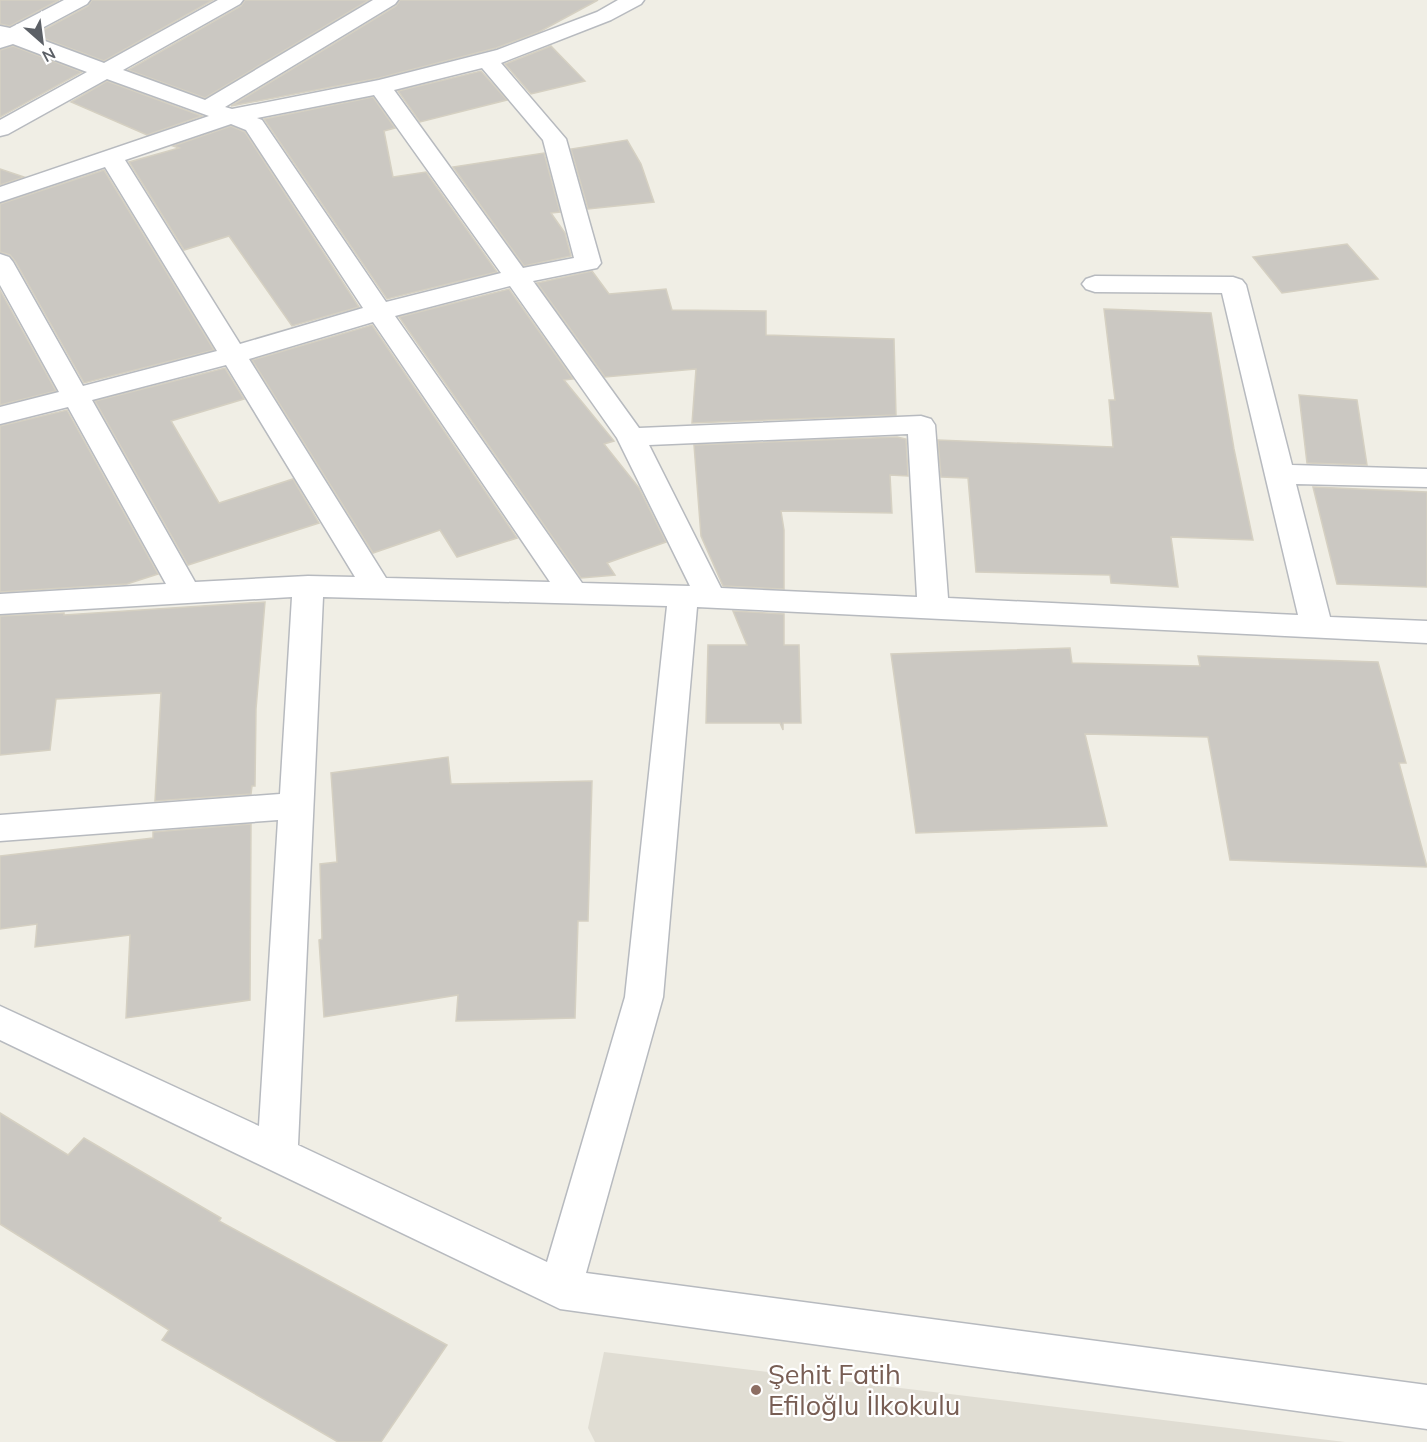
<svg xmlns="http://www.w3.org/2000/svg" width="1427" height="1442" font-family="Mulish,sans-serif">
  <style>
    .education { fill: #e0ddd3 }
    .building { fill: #cbc8c2; stroke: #d5d0c2; stroke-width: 1.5 }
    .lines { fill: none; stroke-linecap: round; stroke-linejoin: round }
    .minor-casing { stroke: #b7babf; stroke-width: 3 }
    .minor { fill: #fff; fill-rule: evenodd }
    .education-dot { fill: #8d6e63; stroke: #fff; stroke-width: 2 }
    .labels { text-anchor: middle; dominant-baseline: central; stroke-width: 4.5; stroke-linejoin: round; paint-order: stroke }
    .near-education-label { font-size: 27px; fill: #785e54; stroke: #fff; text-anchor: start }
  </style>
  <rect width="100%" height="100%" fill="#f0eee5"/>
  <polygon class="education" points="604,1352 1345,1442 595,1442 588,1428"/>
  <g class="building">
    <polygon points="0,0 59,0 10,26 0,24"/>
    <polygon points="92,0 213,0 104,61 34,35 88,6"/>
    <polygon points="245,0 369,0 205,98 128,70 241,6"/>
    <polygon points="400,0 598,0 539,32 496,48 379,78 231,106 396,6"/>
    <polygon points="13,46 82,72 0,117 0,50"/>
    <polygon points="551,46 585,81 531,94 505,64"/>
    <polygon points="481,71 507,100 420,122 398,91"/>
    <polygon points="107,81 202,116 147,135 71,102"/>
    <polygon points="373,97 395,128 384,131 393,177 426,172 497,272 387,299 264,119"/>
    <polygon points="231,126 245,132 359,307 292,326 229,236 184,250 129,162 179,148 173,146"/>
    <polygon points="627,140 641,164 654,202 588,209 571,149"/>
    <polygon points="544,153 560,212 551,213 565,233 571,256 524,266 453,167"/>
    <polygon points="0,169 24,177 0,185"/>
    <polygon points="104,170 214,350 84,383 15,261 10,255 0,252 0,204"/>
    <polygon points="1347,244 1378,279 1282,293 1253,257"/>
    <polygon points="592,271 609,294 666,289 672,310 766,311 766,335 894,339 896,415 692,423 696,369 605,377 537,283"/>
    <polygon points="509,289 573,379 564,380 614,441 604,444 639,488 666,542 607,563 615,575 581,578 399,317"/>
    <polygon points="0,290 56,391 0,405"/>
    <polygon points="1104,309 1211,313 1234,449 1253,540 1171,537 1178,587 1111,583 1110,575 976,572 968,478 941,477 938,440 1113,447 1109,400 1115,400"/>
    <polygon points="372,325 517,538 457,557 440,530 373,553 252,360"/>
    <polygon points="225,368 244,399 171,421 219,503 293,479 319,523 188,565 95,401"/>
    <polygon points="1299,395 1357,400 1367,465 1307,463"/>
    <polygon points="67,410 158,574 127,584 0,592 0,426"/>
    <polygon points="897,437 906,439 908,476 890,475 892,513 781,511 784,530 784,589 723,586 701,536 694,445"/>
    <polygon points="1313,487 1427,492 1427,587 1337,584"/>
    <polygon points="265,602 256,709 255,786 252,786 251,794 155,801 161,693 56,699 50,750 0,755 0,616 64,613 64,615"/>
    <polygon points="733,611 784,614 784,645 799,645 801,723 783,723 783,730 780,723 706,723 708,645 747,645"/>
    <polygon points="1070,648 1072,663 1200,666 1198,656 1378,662 1406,763 1399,763 1427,867 1230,860 1208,737 1085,734 1107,826 916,833 891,654"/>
    <polygon points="448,757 451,784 592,781 588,921 578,921 575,1018 456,1021 458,995 324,1017 319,940 322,939 320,864 337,862 331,773"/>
    <polygon points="251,824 250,1000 126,1018 130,935 35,947 37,924 0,929 0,856 153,838 153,832"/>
    <polygon points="0,1113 68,1155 84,1138 221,1218 219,1221 447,1345 381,1442 338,1442 162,1340 169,1330 0,1224"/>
  </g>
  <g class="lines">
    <g class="minor-casing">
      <path id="minor" d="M64 0H90L87 4 29 35 104 63 218 0H243L240 4 123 70 205 100 373 0H398L395 4 225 107 232 109 379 80 497 50 597 12 618 0H644L641 4 611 20 501 63 566 139 601 263 597 268 533 281 639 428 921 416 931 419 935 425 948 598 1298 615 1222 293 1095 292 1086 289 1082 284 1086 279 1095 276 1233 277 1242 280 1246 285 1292 465 1427 469V487L1296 484 1330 617 1427 621V643L697 607 663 997 586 1273 1427 1385V1429L560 1309 0 1040V1006L259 1126 278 820 0 841V815L280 794 292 597 0 614V594L166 584 68 407 0 424V407L59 392 0 285V254L9 257 13 262 83 386 217 351 105 167 0 202V187L209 116 107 79 8 134 0 136V120L87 72 13 44 0 48V26L10 28ZM482 68 543 140 574 258 523 268 394 90ZM374 95 501 273 386 302 262 120 257 118ZM231 124 246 130 363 308 240 344 125 160ZM510 286 617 438 690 586 582 583 395 316ZM373 322 550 582 386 578 249 359ZM226 365 355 577 308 576 195 582 92 400ZM908 434 917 597 721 588 649 445ZM323 597 667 606 625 997 547 1262 298 1145Z"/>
    </g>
    <use href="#minor" class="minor"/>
  </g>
  <circle class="education-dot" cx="756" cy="1390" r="6"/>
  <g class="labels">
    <g class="near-education-label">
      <text x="768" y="1374">Şehit Fatih<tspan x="768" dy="31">Efiloğlu İlkokulu</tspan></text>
    </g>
  </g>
  <g transform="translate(42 42) rotate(152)" stroke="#ffffff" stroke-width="4.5" paint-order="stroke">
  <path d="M0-4.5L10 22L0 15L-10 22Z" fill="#5c6066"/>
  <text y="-9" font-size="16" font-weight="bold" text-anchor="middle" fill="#5c6066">N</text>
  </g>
</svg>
